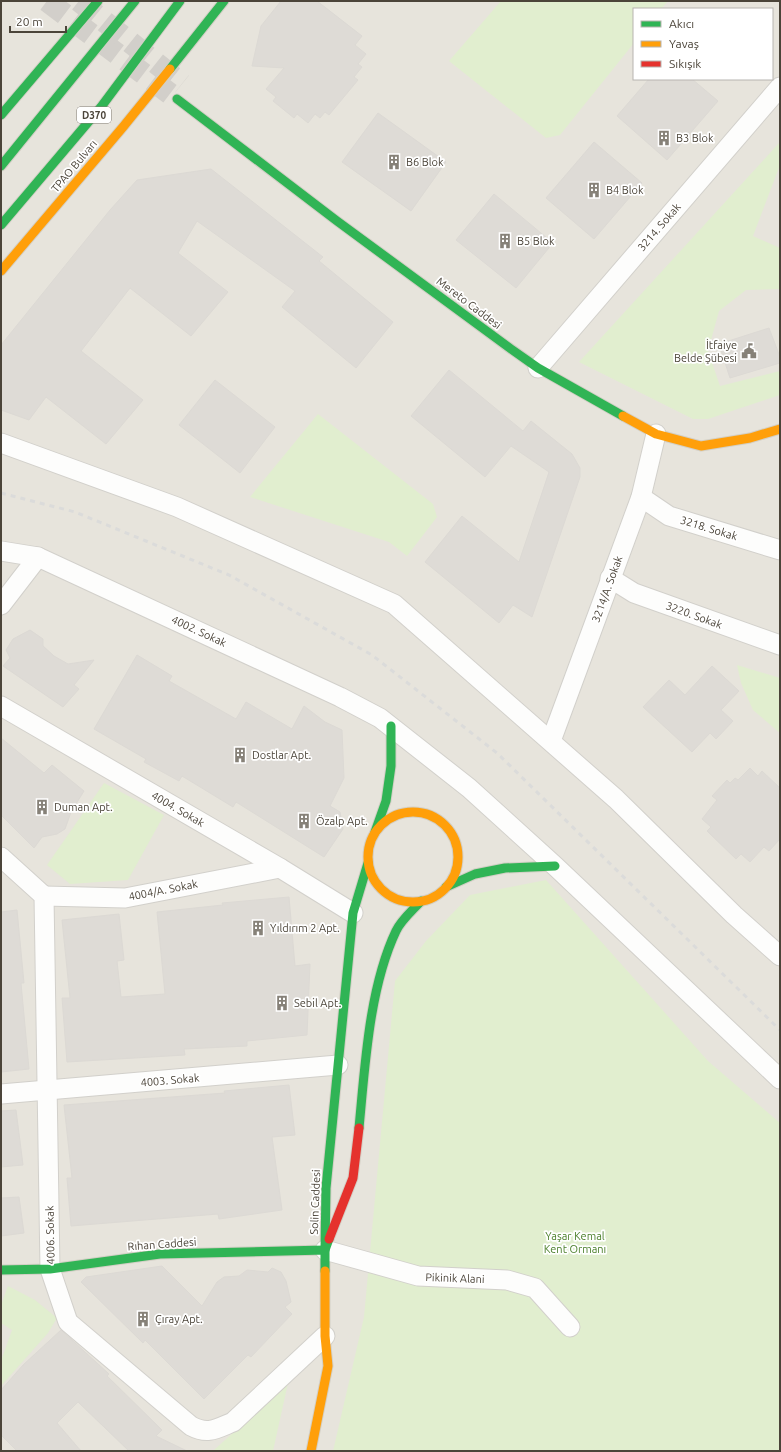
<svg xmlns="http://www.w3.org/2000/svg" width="781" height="1452" font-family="Ubuntu,sans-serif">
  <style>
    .residential { fill: #e7e4dc; fill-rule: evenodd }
    .green { fill: #e1eecf }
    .building { fill: #dedbd6; stroke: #dcd9d4 }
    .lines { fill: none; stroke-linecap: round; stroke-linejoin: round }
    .secondary-tunnel { stroke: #d2cfca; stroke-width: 22; stroke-dasharray: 22 11; stroke-linecap: butt }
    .street-casing { stroke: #d2d0cb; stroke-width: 21 }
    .fast-casing { stroke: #d3cfc5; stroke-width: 11 }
    .slow-casing { stroke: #d3cfc5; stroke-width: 11 }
    .jam-casing { stroke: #d3cfc5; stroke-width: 11 }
    .street { stroke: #fdfdfc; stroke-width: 19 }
    .fast { stroke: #30b455; stroke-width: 9 }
    .slow { stroke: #ff9f0a; stroke-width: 9 }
    .jam { stroke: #e5322d; stroke-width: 9 }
    .rail { stroke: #dbdbda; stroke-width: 3; stroke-dasharray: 5 5; stroke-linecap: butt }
    .labels { text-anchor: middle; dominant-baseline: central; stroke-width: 3.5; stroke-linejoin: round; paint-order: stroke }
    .shield { fill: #fff; stroke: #817c74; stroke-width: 1 }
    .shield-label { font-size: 10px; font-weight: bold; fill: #4b4439 }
    .poi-label { font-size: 11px; fill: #4b4439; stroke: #fff; text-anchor: start }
    .street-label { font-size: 11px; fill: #4b4439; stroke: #fff }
    .park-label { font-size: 11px; fill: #4a7f2a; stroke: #fff }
  </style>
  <rect width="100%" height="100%" fill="#f4f2ee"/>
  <path class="residential" d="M1 1H780V1451H1ZM634 9H772V79H634Z"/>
  <g class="green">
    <polygon points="501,1 668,1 661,9 634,9 634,43 560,135 546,138 449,61"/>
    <polygon points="780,142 780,165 753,236 780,248 780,289 746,290 719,311 708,351 720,386 780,371 780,395 708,419 693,419 579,362"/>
    <polygon points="318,414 433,504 437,517 407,556 389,542 250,497"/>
    <polygon points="737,665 780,678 780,733 753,710 741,683"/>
    <polygon points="104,783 164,815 128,880 70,884 47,865"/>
    <polygon points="546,880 708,1061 780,1123 780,1451 333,1451 364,1317 395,981 426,941 470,895"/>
    <polygon points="8,1286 35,1300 57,1318 48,1333 1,1386 1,1361 12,1330 1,1323 1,1305"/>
    <polygon points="288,1383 273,1451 213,1451 214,1450"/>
  </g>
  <g class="building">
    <polygon points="281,1 317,1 362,36 355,45 366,54 358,64 362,67 354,77 358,80 329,115 325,112 320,118 315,114 308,123 297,114 294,118 273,101 276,97 266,89 284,68 252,66 261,26"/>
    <polygon points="649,79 692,79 718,101 667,160 617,116"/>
    <polygon points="378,113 446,162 411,211 342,162"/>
    <polygon points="594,142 642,183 594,239 546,198"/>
    <polygon points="211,169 323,257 319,261 393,322 356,368 282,307 295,291 197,221 178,253 228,292 191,336 130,288 81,351 143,400 106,444 46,397 29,420 1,410 1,345 110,210 137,180"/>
    <polygon points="494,194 553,243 516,288 456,240"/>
    <polygon points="769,328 780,357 780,363 730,378 719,344"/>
    <polygon points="449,370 523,431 531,421 572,454 580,468 580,477 532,617 513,605 499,623 425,562 462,516 519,562 549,472 511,446 485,477 411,416"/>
    <polygon points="215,380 275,427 240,473 179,425"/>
    <polygon points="30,630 43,639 43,646 54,656 68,664 94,660 74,685 79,689 63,707 3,666 10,658 6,650 13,639"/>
    <polygon points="137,655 172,676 169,681 236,719 246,702 292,729 304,706 325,722 342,730 344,778 330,806 340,812 343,829 324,857 236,802 233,807 182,776 179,781 144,762 146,759 94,729"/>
    <polygon points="712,666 739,691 721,710 733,721 716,739 710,733 692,752 643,707 669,680 685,695"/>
    <polygon points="1,738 44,773 52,765 84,791 71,812 65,829 57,834 42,837 34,848 1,815"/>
    <polygon points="750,768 758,776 762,771 780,788 780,839 769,851 764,847 750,862 741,854 736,859 707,831 711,827 702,819 717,800 712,796 727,780 730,783 735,778 738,780"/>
    <polygon points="289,897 295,966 310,964 307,1035 247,1041 247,1046 184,1049 185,1055 67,1062 62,998 70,998 62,920 119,914 124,960 117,961 121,997 165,994 157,912 223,905 222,903"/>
    <polygon points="17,910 24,983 21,983 29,1069 1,1072 1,912"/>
    <polygon points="289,1085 295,1135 272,1137 282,1210 219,1219 218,1214 71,1226 67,1178 72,1178 64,1105 225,1093 224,1091"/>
    <polygon points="16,1110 23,1165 1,1167 1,1111"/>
    <polygon points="19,1197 24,1233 1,1236 1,1198"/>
    <polygon points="162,1266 202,1306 217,1282 224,1277 239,1276 247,1270 268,1272 272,1268 281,1272 286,1281 291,1302 285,1307 292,1314 251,1357 248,1355 204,1399 145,1340 143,1343 81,1282 86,1277"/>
    <polygon points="61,1330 109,1374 107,1376 162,1430 156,1436 187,1451 129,1451 78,1402 57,1423 81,1451 17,1451 1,1435 1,1390 23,1365"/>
  </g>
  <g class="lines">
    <g class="secondary-tunnel">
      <polyline points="47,1 177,99"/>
      <polyline points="79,1 182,84"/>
    </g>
    <g class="street-casing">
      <g id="street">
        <polyline points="538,368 780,87"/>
        <polyline points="1,443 177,507 394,604 616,799 734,915 780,956"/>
        <polyline points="641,497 669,516 780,550"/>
        <polyline points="1,551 38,557 340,697 380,718 469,788 555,866 780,1079"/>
        <polyline points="610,578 634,593 780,645"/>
        <polyline points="1,605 38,557"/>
        <polyline points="1,706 280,868 353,913"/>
        <polyline points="551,741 641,497 656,434"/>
        <path d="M1 857 44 896 50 1269 68 1322 191 1426C208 1435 216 1429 233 1422L325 1336"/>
        <polyline points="44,896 125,898 280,868"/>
        <polyline points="1,1094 338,1065"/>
        <polyline points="325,1250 418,1276 507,1280 535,1288 570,1327"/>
      </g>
    </g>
    <g class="fast-casing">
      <g id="fast">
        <polyline points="170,69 224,1"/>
        <polyline points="177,99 337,221 511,349 538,368 623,416"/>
        <polyline points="1,115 98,1"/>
        <polyline points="1,166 135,1"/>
        <polyline points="1,225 101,107 180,1"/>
        <polyline points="375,832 386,801 391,766 391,726"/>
        <polyline points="446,887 475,874 505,868 555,866"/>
        <path d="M359 1128C365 1066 369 988 396 931 401 920 413 910 421 901"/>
        <polyline points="329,1239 325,1250 326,1188 353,913 368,863"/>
        <polyline points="1,1270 50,1269 160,1254 325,1250 325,1271"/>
      </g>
    </g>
    <g class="slow-casing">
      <g id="slow">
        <polyline points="1,271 123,127 170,69"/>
        <polyline points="623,416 656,434 701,446 750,438 780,429"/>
        <circle cx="413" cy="857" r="45"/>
        <polyline points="311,1451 328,1366 325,1336 325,1271"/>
      </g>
    </g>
    <g class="jam-casing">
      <polyline id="jam" points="329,1239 353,1178 359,1128"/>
    </g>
    <use href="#street" class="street"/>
    <use href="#fast" class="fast"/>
    <use href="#slow" class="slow"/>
    <use href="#jam" class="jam"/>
    <polyline class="rail" points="1,493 75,512 229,575 372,655 497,753 780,1030"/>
  </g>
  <defs>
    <g id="building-bare" transform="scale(1.2)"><path d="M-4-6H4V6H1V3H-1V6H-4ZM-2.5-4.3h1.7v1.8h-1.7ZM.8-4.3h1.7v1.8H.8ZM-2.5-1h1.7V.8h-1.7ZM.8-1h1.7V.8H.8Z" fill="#868178" stroke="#fff" stroke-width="2.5" paint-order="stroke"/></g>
    <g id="civic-bare" transform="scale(1.2)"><path d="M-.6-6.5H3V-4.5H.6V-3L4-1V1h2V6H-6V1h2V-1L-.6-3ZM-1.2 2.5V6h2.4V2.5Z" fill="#868178" stroke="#fff" stroke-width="2.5" paint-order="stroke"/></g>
  </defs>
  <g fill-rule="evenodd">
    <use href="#building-bare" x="664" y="138"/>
    <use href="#building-bare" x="394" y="162"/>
    <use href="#building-bare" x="594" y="190"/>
    <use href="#building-bare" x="505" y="241"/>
    <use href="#civic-bare" x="749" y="351"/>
    <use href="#building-bare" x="240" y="755"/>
    <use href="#building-bare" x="42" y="807"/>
    <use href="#building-bare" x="304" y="821"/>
    <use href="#building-bare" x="258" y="928"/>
    <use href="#building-bare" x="282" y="1003"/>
    <use href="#building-bare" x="143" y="1319"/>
  </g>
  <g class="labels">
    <rect class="shield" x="77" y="107" width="34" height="16" rx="3"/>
    <g class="shield-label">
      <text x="94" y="115">D370</text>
    </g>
    <g class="poi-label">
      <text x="676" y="138">B3 Blok</text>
      <text x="406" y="162">B6 Blok</text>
      <text x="606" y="190">B4 Blok</text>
      <text x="517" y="241">B5 Blok</text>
      <text x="737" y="345" text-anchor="end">İtfaiye<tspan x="737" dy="13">Belde Şübesi</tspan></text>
      <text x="252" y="755">Dostlar Apt.</text>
      <text x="54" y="807">Duman Apt.</text>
      <text x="316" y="821">Özalp Apt.</text>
      <text x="270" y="928">Yıldırım 2 Apt.</text>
      <text x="294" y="1003">Sebil Apt.</text>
      <text x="155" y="1319">Çıray Apt.</text>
    </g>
    <g class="street-label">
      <text transform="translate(74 166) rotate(-50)">TPAO Bulvarı</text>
      <text transform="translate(659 227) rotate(-49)">3214. Sokak</text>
      <text transform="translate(469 303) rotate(37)">Mereto Caddesi</text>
      <text transform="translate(709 528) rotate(17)">3218. Sokak</text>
      <text transform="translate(607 589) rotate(-70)">3214/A. Sokak</text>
      <text transform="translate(694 615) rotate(20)">3220. Sokak</text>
      <text transform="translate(199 631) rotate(25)">4002. Sokak</text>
      <text transform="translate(178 809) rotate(30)">4004. Sokak</text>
      <text transform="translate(163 890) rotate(-11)">4004/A. Sokak</text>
      <text transform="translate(170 1080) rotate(-5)">4003. Sokak</text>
      <text transform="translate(315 1202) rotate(-88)">Solin Caddesi</text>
      <text transform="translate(50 1235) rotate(-91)">4006. Sokak</text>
      <text transform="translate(162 1244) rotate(-4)">Rıhan Caddesi</text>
      <text transform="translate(455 1278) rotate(2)">Pikinik Alani</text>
    </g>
    <g class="park-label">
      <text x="575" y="1236">Yaşar Kemal<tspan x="575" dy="13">Kent Ormanı</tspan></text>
    </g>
  </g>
  <rect width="781" height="1452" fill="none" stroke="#4b4439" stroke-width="4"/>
  <rect x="633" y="8" width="140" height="72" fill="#ffffff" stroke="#b7b4b0"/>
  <rect x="641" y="21" width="20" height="6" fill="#30b455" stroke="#b7b4b0"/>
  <text x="669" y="28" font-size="12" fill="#4b4439">Akıcı</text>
  <rect x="641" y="41" width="20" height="6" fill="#ff9f0a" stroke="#b7b4b0"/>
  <text x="669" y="48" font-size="12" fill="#4b4439">Yavaş</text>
  <rect x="641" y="61" width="20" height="6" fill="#e5322d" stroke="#b7b4b0"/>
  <text x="669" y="68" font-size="12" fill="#4b4439">Sıkışık</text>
  <path d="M10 26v6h56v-6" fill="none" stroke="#4b4439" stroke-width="2"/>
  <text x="16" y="26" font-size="12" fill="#4b4439" stroke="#ffffff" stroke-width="3" paint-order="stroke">20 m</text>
</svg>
